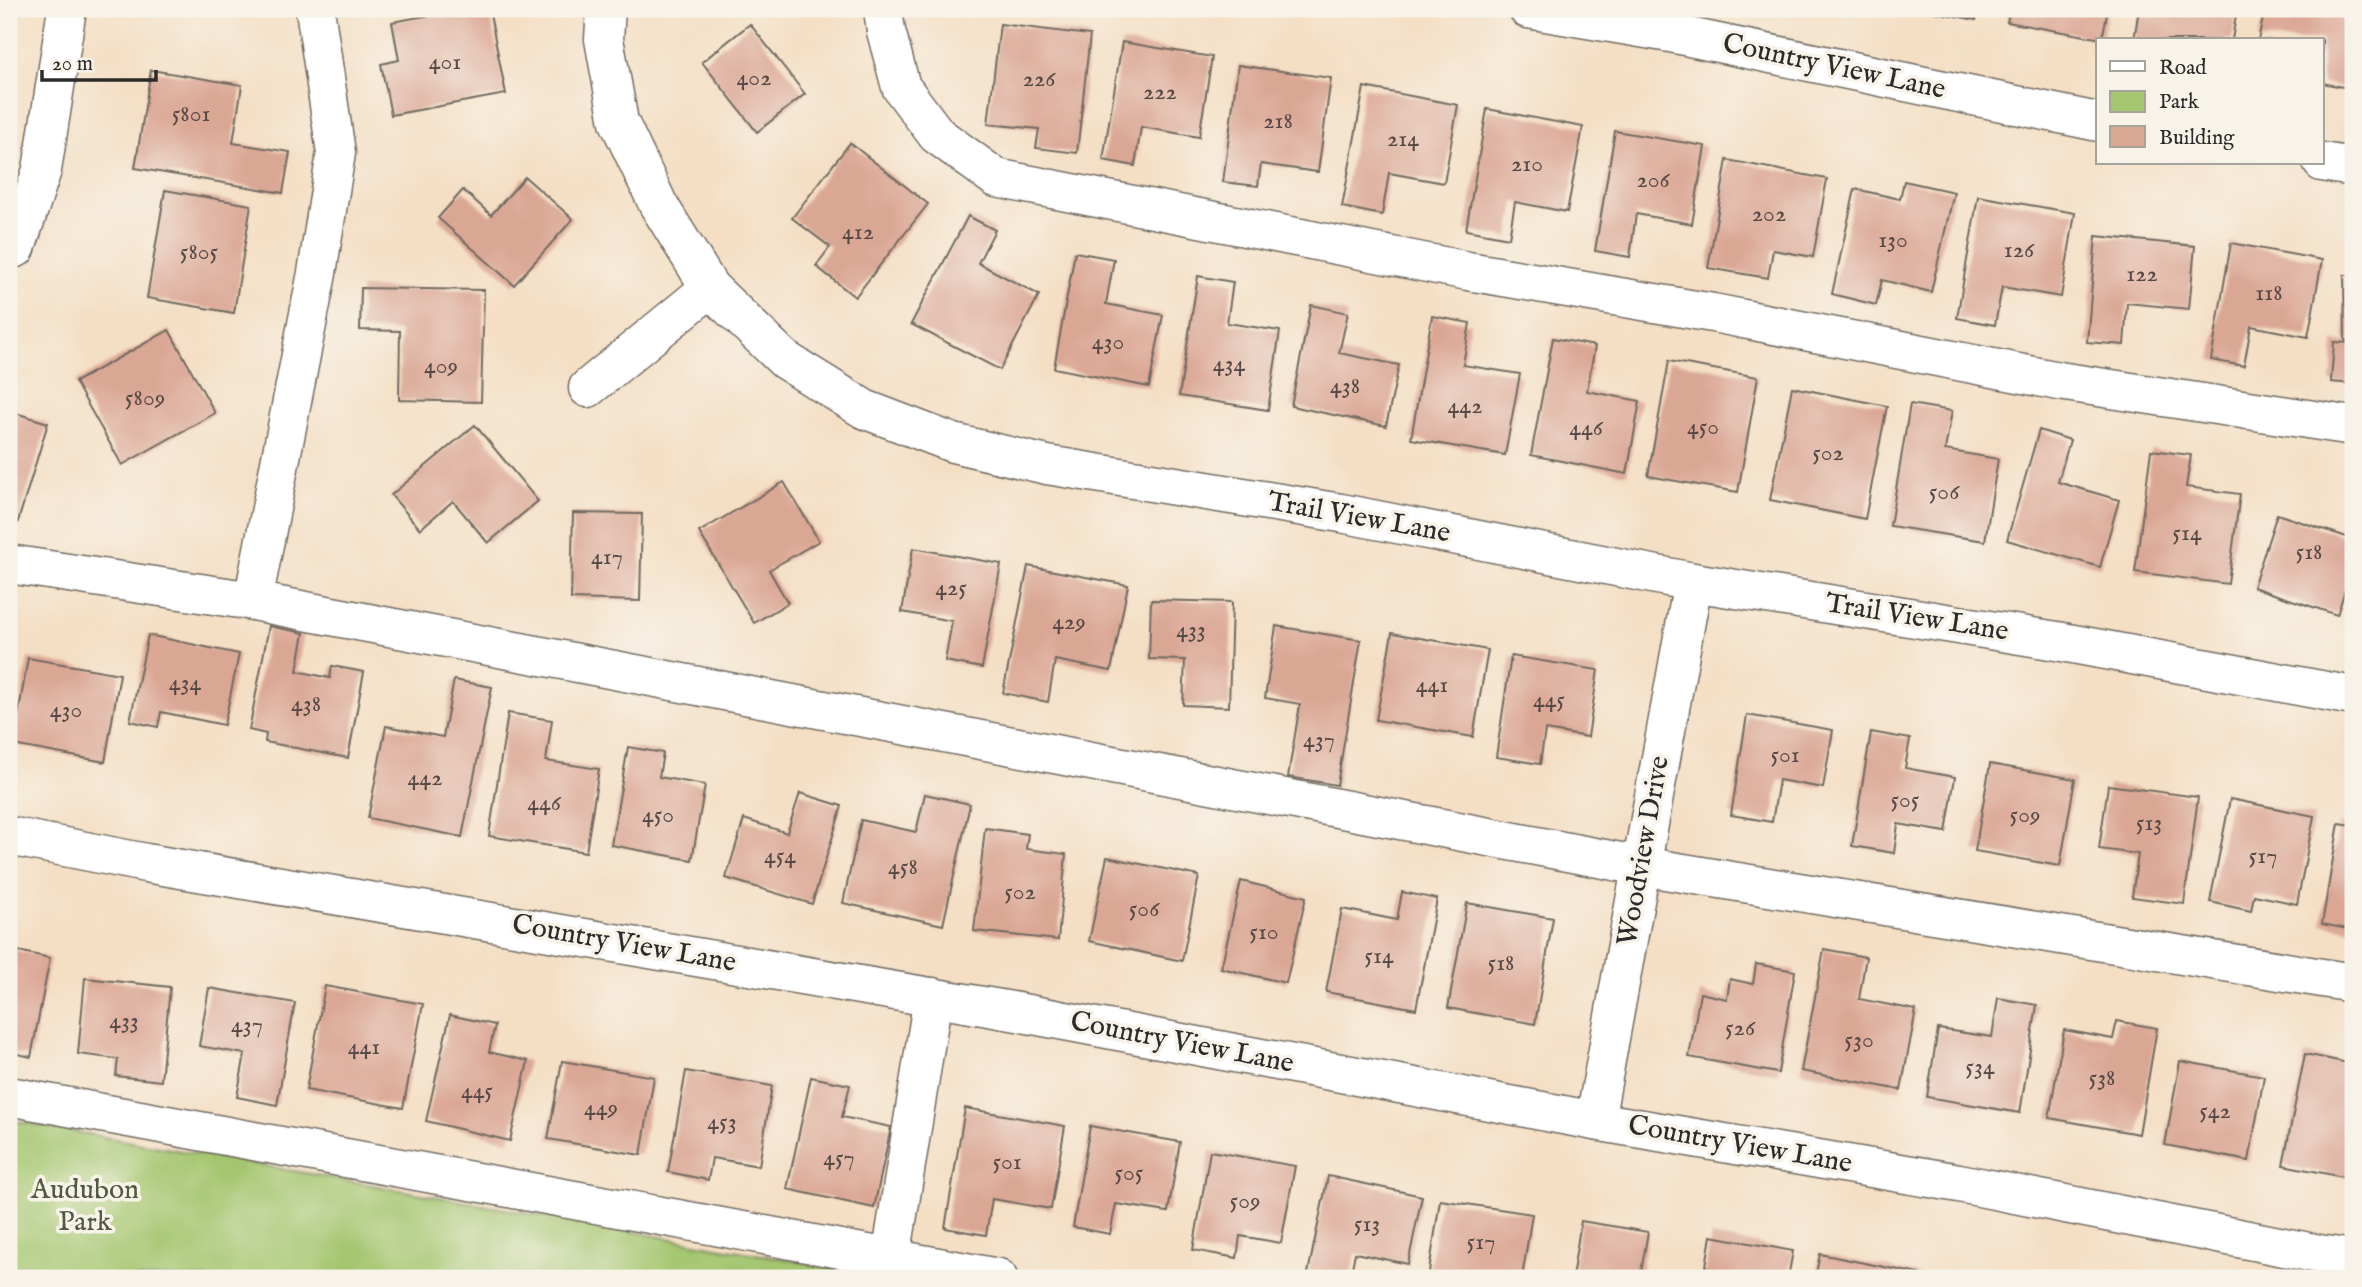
<svg xmlns="http://www.w3.org/2000/svg" width="2362" height="1287" font-family="'IM FELL English',serif">
  <style>
    .green { fill: #a4c66f; stroke: #68784d; stroke-width: 2 }
    .building { fill: #dba795 }
    .lines { fill: none; stroke-linecap: round; stroke-linejoin: round }
    .minor-casing { stroke: #716a61; stroke-width: 41 }
    .minor { stroke: #fff; stroke-width: 38 }
    .labels { text-anchor: middle; dominant-baseline: central; stroke-width: 7; stroke-linejoin: round; paint-order: stroke }
    .number-label { font-size: 24px; fill: #574a46 }
    .street-label { font-size: 28px; fill: #2b2b2b; stroke: #f7f3e8 }
    .park-label { font-size: 28px; fill: #4f5a3f; stroke: #f7f3e8 }
  </style>
  <rect width="100%" height="100%" fill="#f7f3e8"/>
  <filter id="ink" filterUnits="userSpaceOnUse"><feTurbulence type="fractalNoise" baseFrequency=".0143" numOctaves="2"/><feDisplacementMap in="SourceGraphic" scale="14" xChannelSelector="R" yChannelSelector="G"/><feConvolveMatrix kernelMatrix="1 2 1 2 8 2 1 2 1" color-interpolation-filters="sRGB"/></filter>
  <filter id="wash" filterUnits="userSpaceOnUse"><feTurbulence type="fractalNoise" baseFrequency=".00686" numOctaves="4" result="noise"/><feDisplacementMap in="SourceGraphic" scale="28" xChannelSelector="R" yChannelSelector="G"/><feGaussianBlur stdDeviation="1.57" result="paint"/><feColorMatrix in="noise" values="0 0 0 0 0 0 0 0 0 0 0 0 0 0 0 0 0 1.4 0 .05"/><feComposite in="paint" operator="in"/></filter>
  <g filter="url(#wash)">
    <rect width="100%" height="100%" fill="#f4dfc5"/>
    <polygon class="green" points="9,1120 891,1278 9,1278"/>
    <g id="blocks">
      <g class="building">
        <polygon points="464,9 489,9 506,94 391,115 381,64 399,60 392,22"/>
        <polygon points="1919,9 1978,9 1976,20"/>
        <polygon points="2010,9 2108,9 2102,39 2007,22"/>
        <polygon points="2139,9 2237,9 2232,40 2134,40"/>
        <polygon points="2265,9 2353,9 2353,67 2348,88 2322,83 2322,40 2258,40"/>
        <polygon points="750,24 805,94 757,132 702,62"/>
        <polygon points="1000,24 1090,35 1077,153 1036,148 1039,129 988,124"/>
        <polygon points="1122,42 1212,57 1199,137 1141,127 1135,166 1103,160"/>
        <polygon points="1238,65 1331,78 1318,172 1261,164 1258,186 1223,182"/>
        <polygon points="151,70 242,85 233,143 290,152 283,193 135,168"/>
        <polygon points="1364,87 1458,105 1444,183 1389,173 1382,215 1342,207"/>
        <polygon points="1487,109 1583,127 1567,212 1515,202 1509,238 1466,230"/>
        <polygon points="1615,131 1705,146 1692,224 1636,214 1630,257 1595,251"/>
        <polygon points="850,143 928,204 855,297 816,266 830,247 792,218"/>
        <polygon points="1727,160 1827,179 1813,257 1773,250 1768,278 1708,268"/>
        <polygon points="525,177 573,219 514,285 438,218 463,190 491,215"/>
        <polygon points="1904,181 1954,192 1931,292 1882,280 1876,305 1832,294 1855,189 1900,199"/>
        <polygon points="165,190 251,205 234,313 147,298"/>
        <polygon points="1978,196 2075,213 2061,297 2002,287 1995,325 1957,318"/>
        <polygon points="968,216 995,230 978,263 1039,295 1000,370 911,324"/>
        <polygon points="2096,236 2195,246 2189,309 2127,303 2124,345 2087,342"/>
        <polygon points="2231,243 2322,260 2308,337 2251,326 2244,366 2211,360"/>
        <polygon points="1075,252 1114,259 1106,304 1163,315 1149,387 1054,368"/>
        <polygon points="2344,275 2353,275 2353,340 2345,340"/>
        <polygon points="1198,276 1233,282 1227,323 1280,331 1268,410 1179,396"/>
        <polygon points="361,288 484,290 481,402 399,400 400,331 360,330"/>
        <polygon points="1311,305 1348,313 1339,353 1399,365 1386,426 1291,406"/>
        <polygon points="1432,316 1470,323 1463,365 1520,374 1505,455 1411,439"/>
        <polygon points="169,330 215,413 122,465 75,382"/>
        <polygon points="1553,338 1595,346 1587,391 1640,401 1627,474 1531,455"/>
        <polygon points="2334,342 2353,343 2353,384 2331,382"/>
        <polygon points="1669,361 1758,377 1738,492 1648,476"/>
        <polygon points="1792,387 1887,406 1865,519 1770,500"/>
        <polygon points="1910,404 1952,411 1945,450 1998,459 1985,541 1890,526"/>
        <polygon points="9,411 48,423 16,528 9,526"/>
        <polygon points="475,425 538,501 488,543 453,501 420,529 391,495"/>
        <polygon points="2039,430 2070,440 2058,482 2119,500 2100,567 2007,540"/>
        <polygon points="2151,450 2191,455 2186,487 2240,494 2228,584 2135,572"/>
        <polygon points="784,482 819,541 769,570 788,603 754,623 699,532"/>
        <polygon points="573,513 642,514 640,601 571,599"/>
        <polygon points="2277,514 2353,539 2353,565 2337,615 2253,587"/>
        <polygon points="913,548 1001,564 982,668 945,661 952,621 902,612"/>
        <polygon points="1028,566 1128,585 1111,671 1055,660 1048,702 1003,693"/>
        <polygon points="1151,600 1232,602 1229,707 1183,705 1185,660 1149,659"/>
        <polygon points="269,626 304,633 297,671 330,678 332,666 364,672 348,758 265,742 266,734 249,730"/>
        <polygon points="1276,626 1361,640 1337,785 1288,777 1300,704 1265,698"/>
        <polygon points="1392,633 1488,650 1473,737 1376,720"/>
        <polygon points="148,635 239,654 224,725 161,712 158,727 130,721"/>
        <polygon points="1511,656 1598,670 1588,737 1545,730 1540,764 1496,757"/>
        <polygon points="28,658 120,674 105,762 13,745"/>
        <polygon points="454,680 492,687 462,837 368,818 386,726 443,737"/>
        <polygon points="508,713 552,720 546,761 599,769 586,852 489,836"/>
        <polygon points="1747,715 1833,730 1823,788 1779,780 1772,822 1731,815"/>
        <polygon points="1871,732 1910,739 1905,768 1955,777 1946,832 1898,824 1894,853 1852,846"/>
        <polygon points="628,747 663,753 659,777 705,785 692,860 611,845"/>
        <polygon points="1990,764 2075,779 2060,866 1975,851"/>
        <polygon points="2108,785 2198,797 2184,904 2132,897 2138,854 2099,849"/>
        <polygon points="800,793 842,806 812,904 726,878 744,819 787,833"/>
        <polygon points="925,794 970,804 943,925 843,903 861,820 916,832"/>
        <polygon points="2230,799 2314,816 2297,904 2254,895 2251,911 2210,902"/>
        <polygon points="2339,823 2353,825 2353,930 2322,924"/>
        <polygon points="985,828 1028,834 1026,849 1066,854 1058,940 974,931"/>
        <polygon points="1107,857 1199,876 1182,961 1089,941"/>
        <polygon points="1241,881 1306,897 1286,983 1221,968"/>
        <polygon points="1402,892 1437,899 1416,1009 1326,992 1342,909 1397,920"/>
        <polygon points="1467,903 1553,918 1535,1024 1448,1008"/>
        <polygon points="9,949 50,958 31,1057 9,1052"/>
        <polygon points="1824,949 1866,957 1859,999 1916,1010 1901,1090 1801,1071"/>
        <polygon points="1756,964 1795,971 1778,1073 1689,1057 1700,993 1727,999 1730,979 1753,984"/>
        <polygon points="85,978 170,987 161,1081 116,1076 118,1059 78,1054"/>
        <polygon points="325,986 423,1004 403,1108 306,1090"/>
        <polygon points="209,988 295,1003 277,1105 237,1097 245,1054 199,1046"/>
        <polygon points="1998,998 2037,1005 2020,1113 1927,1097 1938,1029 1992,1037"/>
        <polygon points="450,1015 495,1025 489,1052 528,1061 510,1141 426,1121"/>
        <polygon points="2117,1021 2157,1028 2139,1134 2049,1118 2064,1030 2113,1039"/>
        <polygon points="2305,1054 2353,1064 2351,1099 2353,1099 2353,1179 2283,1165"/>
        <polygon points="562,1061 654,1077 641,1155 548,1139"/>
        <polygon points="2180,1061 2264,1076 2249,1161 2165,1145"/>
        <polygon points="686,1071 772,1086 759,1166 712,1158 708,1180 668,1172"/>
        <polygon points="811,1077 850,1085 842,1117 891,1127 874,1208 787,1189"/>
        <polygon points="965,1108 1065,1126 1051,1209 992,1199 986,1235 945,1228"/>
        <polygon points="1090,1126 1180,1142 1168,1212 1116,1204 1110,1234 1073,1227"/>
        <polygon points="1210,1151 1295,1166 1281,1243 1240,1236 1237,1258 1193,1250"/>
        <polygon points="1328,1176 1422,1196 1408,1264 1355,1253 1350,1278 1307,1278"/>
        <polygon points="1440,1200 1532,1214 1522,1278 1477,1271 1476,1278 1428,1278"/>
        <polygon points="1581,1221 1648,1232 1640,1278 1572,1278"/>
        <polygon points="1711,1236 1793,1251 1788,1278 1704,1278"/>
        <polygon points="1820,1254 1919,1274 1918,1278 1815,1278"/>
      </g>
    </g>
  </g>
  <g filter="url(#ink)">
    <use href="#blocks" fill-opacity="0" stroke="#716a61" stroke-width="2"/>
    <g class="lines">
      <g class="minor-casing">
        <g id="minor">
          <polyline points="606,9 604,39 619,122 658,204 710,288 785,360 864,409 953,443 1047,465 1341,513 1693,582 2057,641 2353,696"/>
          <polyline points="883,9 886,31 901,87 937,135 996,178 1468,271 1713,313 2059,381 2353,426"/>
          <polyline points="1528,9 1670,33 2098,122"/>
          <polyline points="2322,162 2353,167"/>
          <polyline points="16,248 42,170 67,9"/>
          <polyline points="588,388 710,288"/>
          <polyline points="9,564 253,601 1641,866 2353,983"/>
          <polyline points="253,601 317,273 336,153 315,9"/>
          <polyline points="9,836 146,863 1012,1011 1595,1121 1959,1183 2319,1254 2353,1259"/>
          <polyline points="9,1096 998,1278"/>
          <polyline points="1595,1121 1693,582"/>
          <polyline points="891,1258 933,997"/>
        </g>
      </g>
      <use href="#minor" class="minor"/>
    </g>
  </g>
  <g class="labels">
    <g class="number-label">
      <text x="445" y="62">401</text>
      <text x="754" y="78">402</text>
      <text x="1039" y="79">226</text>
      <text x="1160" y="92">222</text>
      <text x="191" y="114">5801</text>
      <text x="1278" y="121">218</text>
      <text x="1403" y="139">214</text>
      <text x="1527" y="164">210</text>
      <text x="1653" y="180">206</text>
      <text x="1769" y="214">202</text>
      <text x="858" y="232">412</text>
      <text x="1893" y="240">130</text>
      <text x="2019" y="250">126</text>
      <text x="199" y="252">5805</text>
      <text x="2142" y="274">122</text>
      <text x="2269" y="293">118</text>
      <text x="1108" y="342">430</text>
      <text x="1229" y="364">434</text>
      <text x="441" y="366">409</text>
      <text x="1345" y="386">438</text>
      <text x="145" y="398">5809</text>
      <text x="1465" y="406">442</text>
      <text x="1703" y="427">450</text>
      <text x="1586" y="428">446</text>
      <text x="1828" y="453">502</text>
      <text x="1944" y="492">506</text>
      <text x="2187" y="533">514</text>
      <text x="2309" y="552">518</text>
      <text x="607" y="557">417</text>
      <text x="951" y="588">425</text>
      <text x="1069" y="622">429</text>
      <text x="1191" y="630">433</text>
      <text x="185" y="683">434</text>
      <text x="1432" y="685">441</text>
      <text x="1549" y="700">445</text>
      <text x="306" y="704">438</text>
      <text x="66" y="710">430</text>
      <text x="1319" y="740">437</text>
      <text x="1785" y="755">501</text>
      <text x="425" y="778">442</text>
      <text x="1905" y="800">505</text>
      <text x="544" y="803">446</text>
      <text x="658" y="815">450</text>
      <text x="2025" y="815">509</text>
      <text x="2149" y="823">513</text>
      <text x="780" y="856">454</text>
      <text x="2263" y="856">517</text>
      <text x="903" y="867">458</text>
      <text x="1020" y="892">502</text>
      <text x="1144" y="909">506</text>
      <text x="1264" y="932">510</text>
      <text x="1379" y="956">514</text>
      <text x="1501" y="963">518</text>
      <text x="124" y="1021">433</text>
      <text x="247" y="1025">437</text>
      <text x="1740" y="1028">526</text>
      <text x="1859" y="1040">530</text>
      <text x="364" y="1047">441</text>
      <text x="1980" y="1067">534</text>
      <text x="2102" y="1078">538</text>
      <text x="477" y="1091">445</text>
      <text x="601" y="1108">449</text>
      <text x="2215" y="1111">542</text>
      <text x="722" y="1122">453</text>
      <text x="839" y="1158">457</text>
      <text x="1007" y="1162">501</text>
      <text x="1129" y="1173">505</text>
      <text x="1245" y="1201">509</text>
      <text x="1367" y="1224">513</text>
      <text x="1481" y="1242">517</text>
    </g>
    <g class="street-label">
      <text transform="translate(1834 67) rotate(12)">Country View Lane</text>
      <text transform="translate(1359 518) rotate(10)">Trail View Lane</text>
      <text transform="translate(1917 618) rotate(9)">Trail View Lane</text>
      <text transform="translate(1644 851) rotate(-80)">Woodview Drive</text>
      <text transform="translate(624 944) rotate(10)">Country View Lane</text>
      <text transform="translate(1182 1043) rotate(11)">Country View Lane</text>
      <text transform="translate(1740 1145) rotate(10)">Country View Lane</text>
    </g>
    <g class="park-label">
      <text x="85" y="1190">Audubon<tspan x="85" dy="32">Park</tspan></text>
    </g>
  </g>
  <rect width="2362" height="1287" fill="none" stroke="#f7f3e8" stroke-width="35"/>
  <rect x="2096" y="38" width="228" height="126" fill="#f7f3e8" stroke="#a5a39c" stroke-width="2"/>
  <rect x="2110" y="61" width="35" height="10" fill="#ffffff" stroke="#a5a39c" stroke-width="2"/>
  <text x="2159" y="74" font-size="21" fill="#2b2b2b">Road</text>
  <rect x="2110" y="91" width="35" height="21" fill="#a4c66f" stroke="#a5a39c" stroke-width="2"/>
  <text x="2159" y="108" font-size="21" fill="#2b2b2b">Park</text>
  <rect x="2110" y="126" width="35" height="21" fill="#dba795" stroke="#a5a39c" stroke-width="2"/>
  <text x="2159" y="144" font-size="21" fill="#2b2b2b">Building</text>
  <path d="M42 70v10h114v-10" fill="none" stroke="#2b2b2b" stroke-width="3.5"/>
  <text x="52" y="70" font-size="21" fill="#2b2b2b" stroke="#f7f3e8" stroke-width="5" paint-order="stroke">20 m</text>
</svg>
